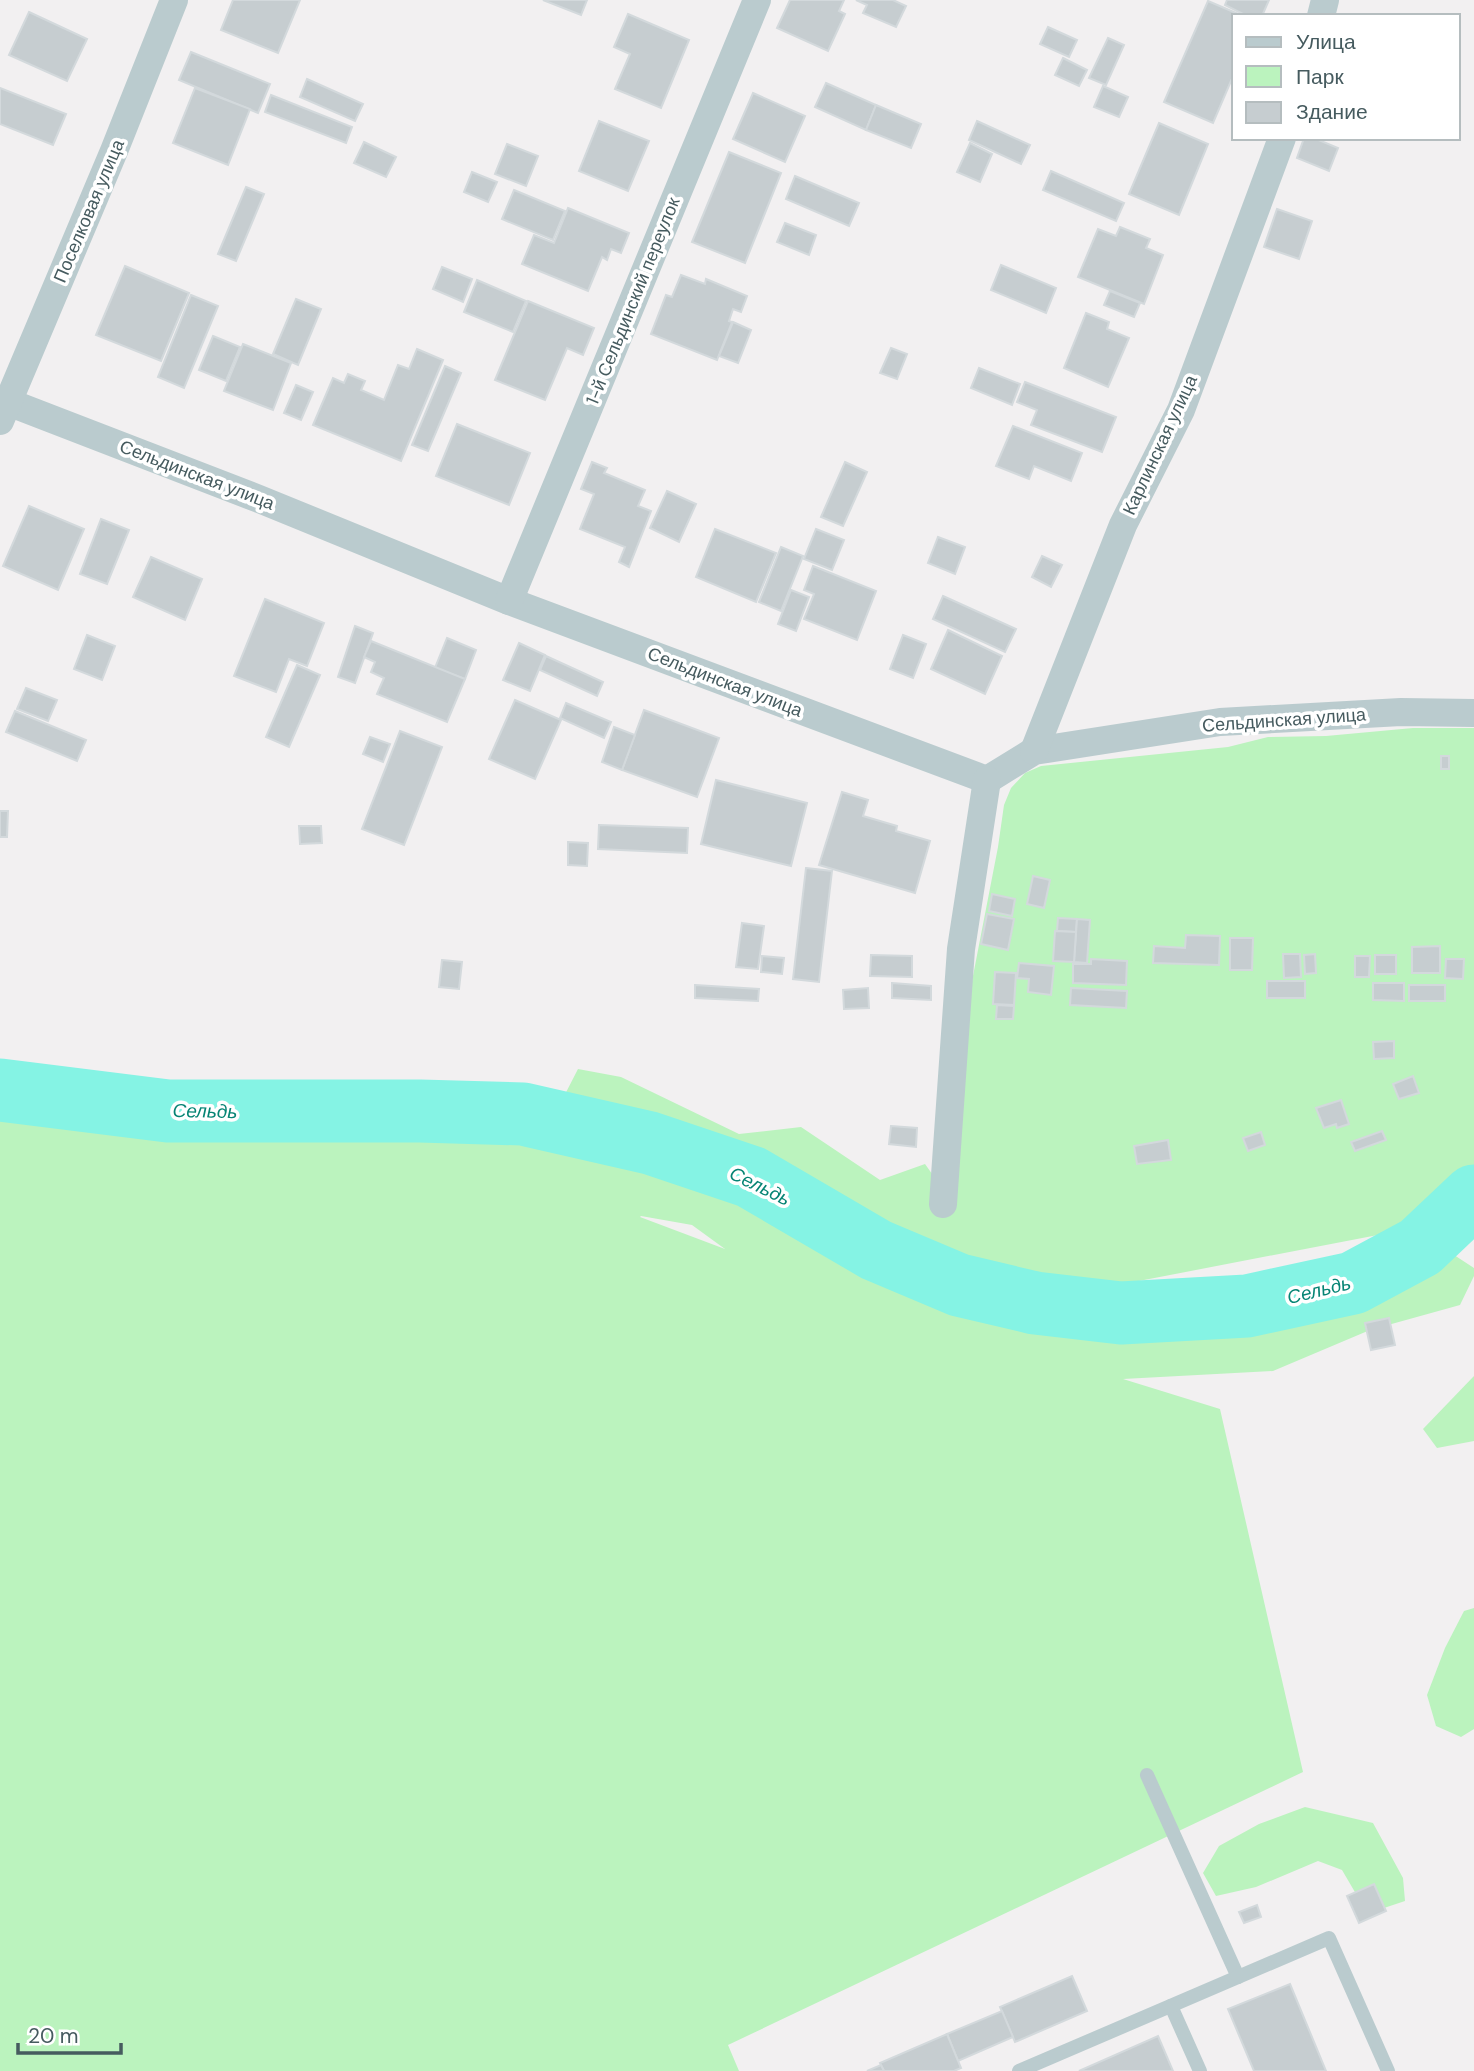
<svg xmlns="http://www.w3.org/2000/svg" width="1474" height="2071" font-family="'DM Sans',sans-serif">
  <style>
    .green { fill: #bbf3be; fill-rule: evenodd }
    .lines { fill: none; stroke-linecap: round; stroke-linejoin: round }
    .river { stroke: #85f3e4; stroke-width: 63 }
    .building { fill: #c6cdd0; stroke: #d3d9dc; stroke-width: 2 }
    .lane { stroke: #bacbce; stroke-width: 14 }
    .street { stroke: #bacbce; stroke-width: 28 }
    .labels { text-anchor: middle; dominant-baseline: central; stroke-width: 7; stroke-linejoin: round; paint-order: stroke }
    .street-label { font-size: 18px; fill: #465b5f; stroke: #fff }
    .water-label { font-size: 19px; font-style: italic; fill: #068474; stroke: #fff }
  </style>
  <rect width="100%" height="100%" fill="#f2f0f1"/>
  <g class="green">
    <path d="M1413 728H1474V1201L1452 1191 1409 1229 1118 1285 1020 1270 1121 1313 1247 1306 1353 1283 1420 1247 1451 1253 1474 1268V1276L1460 1305 1370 1330 1273 1371 1123 1379 1220 1409 1303 1772 728 2045 739 2071H0V1090L168 1111H420L523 1114 559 1106 578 1069 621 1077 739 1134 801 1127 880 1180 925 1164 955 1206 972 981 998 847 1004 805 1011 788 1025 773 1041 766 1228 747 1268 737 1326 736ZM641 1216 692 1225 725 1249 640 1217Z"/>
    <polygon points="1474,1376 1474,1441 1437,1448 1423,1429"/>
    <polygon points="1474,1608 1474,1729 1461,1737 1436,1726 1427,1695 1445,1648 1464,1611"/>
    <polygon points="1305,1807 1373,1823 1403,1878 1405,1901 1384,1908 1359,1899 1342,1870 1318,1861 1256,1887 1216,1896 1203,1873 1219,1846 1259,1824"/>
  </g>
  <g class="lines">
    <polyline class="river" points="0,1090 168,1111 420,1111 523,1114 650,1143 751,1177 876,1250 959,1285 1035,1303 1121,1313 1247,1306 1353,1283 1420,1247 1474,1196"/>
  </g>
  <g class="building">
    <polygon points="233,0 300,0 278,53 221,30"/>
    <polygon points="543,0 587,0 581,15"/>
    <polygon points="790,0 844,0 839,11 845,14 828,51 777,28"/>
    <polygon points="856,0 893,0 906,6 896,27 863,13 867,5"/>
    <polygon points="1227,0 1269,0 1262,16 1247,16 1225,5"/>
    <polygon points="1208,1 1243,16 1234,16 1234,74 1213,123 1164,102"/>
    <polygon points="29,12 87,39 67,81 9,55"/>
    <polygon points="628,14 689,40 661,108 615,89 630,54 614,47"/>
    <polygon points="1048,27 1077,40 1069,57 1040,44"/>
    <polygon points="1108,38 1124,45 1106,85 1089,78"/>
    <polygon points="191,52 270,84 258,113 179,80"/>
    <polygon points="1063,58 1087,70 1079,86 1055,75"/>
    <polygon points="307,79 363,104 355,121 300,97"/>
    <polygon points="826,83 876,105 866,130 815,107"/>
    <polygon points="1103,86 1128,97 1119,117 1094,107"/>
    <polygon points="0,88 66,114 53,145 0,124"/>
    <polygon points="195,88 250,109 228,165 173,143"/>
    <polygon points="753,93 805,116 785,162 733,139"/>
    <polygon points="271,95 352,127 346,143 265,112"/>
    <polygon points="876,105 921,124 911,148 866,130"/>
    <polygon points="599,121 649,141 628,191 579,171"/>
    <polygon points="977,121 1030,145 1021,164 969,140"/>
    <polygon points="1159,123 1208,144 1179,215 1129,194"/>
    <polygon points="1304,138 1314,138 1338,148 1329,171 1297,158"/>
    <polygon points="364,142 396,157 386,177 354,163"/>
    <polygon points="970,143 992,154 980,182 957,172"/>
    <polygon points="507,144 538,156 526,186 495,174"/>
    <polygon points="729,152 781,173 745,263 692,242"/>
    <polygon points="1051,171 1124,203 1116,221 1043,190"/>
    <polygon points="472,172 497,182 488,202 464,192"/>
    <polygon points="795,176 859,203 849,226 786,199"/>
    <polygon points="246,187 264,194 236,261 218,254"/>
    <polygon points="514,190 565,211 553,240 502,219"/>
    <polygon points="568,208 629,233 621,253 611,249 607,260 602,257 588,291 522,264 534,235 554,243"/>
    <polygon points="1277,209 1312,221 1299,259 1264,247"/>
    <polygon points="785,223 816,235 809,255 777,242"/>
    <polygon points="1120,227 1150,239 1146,248 1163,255 1144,304 1078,277 1098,229 1116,236"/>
    <polygon points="1001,265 1056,288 1046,313 991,290"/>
    <polygon points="125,266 189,293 161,361 96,335"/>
    <polygon points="442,267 472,279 463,302 433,289"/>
    <polygon points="681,275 705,284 706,279 747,296 741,312 733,309 729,321 732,322 717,360 651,334 666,295 672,297"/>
    <polygon points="477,280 526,301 513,332 464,312"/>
    <polygon points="1110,291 1140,303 1134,317 1104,305"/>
    <polygon points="191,295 218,306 184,388 158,377"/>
    <polygon points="296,299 321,309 298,365 273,354"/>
    <polygon points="528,301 594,328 583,355 567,348 545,400 495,380"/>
    <polygon points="1086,313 1109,322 1107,329 1129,338 1108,387 1064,368"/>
    <polygon points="733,322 751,330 738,363 719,356"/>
    <polygon points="213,336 240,347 226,381 199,370"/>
    <polygon points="243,344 291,363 273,410 224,391"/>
    <polygon points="891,348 907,354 897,379 880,373"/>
    <polygon points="417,349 443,360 401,461 313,425 333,378 344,383 348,374 365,381 361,390 384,400 398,365 409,369"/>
    <polygon points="445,366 461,373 428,451 412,445"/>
    <polygon points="979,368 1020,384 1012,405 971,388"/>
    <polygon points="1025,382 1116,417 1102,452 1031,425 1037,410 1017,402"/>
    <polygon points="296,385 313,392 301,420 284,413"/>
    <polygon points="457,424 530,453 509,505 436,476"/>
    <polygon points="1013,426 1082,453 1071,481 1034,466 1029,479 996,466"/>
    <polygon points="592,462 607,468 604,473 645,490 638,506 651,511 629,567 619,562 625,547 580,529 594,494 581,489"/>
    <polygon points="845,462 867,472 843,526 821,517"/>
    <polygon points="667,491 696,504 679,542 650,528"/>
    <polygon points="29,506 84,529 58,590 3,566"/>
    <polygon points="101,519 129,530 107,584 80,574"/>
    <polygon points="715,529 776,553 756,602 696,577"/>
    <polygon points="816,529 844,540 832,570 804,559"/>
    <polygon points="938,537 965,547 955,574 928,563"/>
    <polygon points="781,547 803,556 781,611 759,602"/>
    <polygon points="1042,556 1062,565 1051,587 1032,577"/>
    <polygon points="151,557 202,579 185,620 133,597"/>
    <polygon points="813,566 876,591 857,640 804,619 814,594 804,590"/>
    <polygon points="791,590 809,597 796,631 778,624"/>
    <polygon points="943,596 1016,629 1005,652 933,619"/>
    <polygon points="265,599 324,623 307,666 289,659 276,692 234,676"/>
    <polygon points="355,626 373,633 355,683 338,677"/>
    <polygon points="948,630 1002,656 985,694 931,669"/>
    <polygon points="87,635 115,646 102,680 74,669"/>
    <polygon points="903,635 926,644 913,678 890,669"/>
    <polygon points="447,638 476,650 465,679 435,668"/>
    <polygon points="371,641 465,679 447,722 377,694 384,678 371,672 375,662 364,657"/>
    <polygon points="519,643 545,655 530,691 503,680"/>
    <polygon points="546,656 603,682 597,696 540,670"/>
    <polygon points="297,665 320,675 289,747 266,737"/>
    <polygon points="26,688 57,700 48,721 17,709"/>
    <polygon points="515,700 561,720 535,779 489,759"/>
    <polygon points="566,703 611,722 604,738 560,718"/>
    <polygon points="644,710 719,738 697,797 622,770"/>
    <polygon points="15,711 86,740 77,761 6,732"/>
    <polygon points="614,727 635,735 622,770 602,762"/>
    <polygon points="400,731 442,747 404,845 362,829"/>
    <polygon points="370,737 390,744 383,762 363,754"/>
    <rect x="1441" y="756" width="8" height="13"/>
    <polygon points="716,780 807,803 791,866 701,844"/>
    <polygon points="842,792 868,800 863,816 897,826 896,831 930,841 915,893 819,865"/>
    <polygon points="0,811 8,811 7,837 0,837"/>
    <polygon points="599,825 688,828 687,853 598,849"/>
    <polygon points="299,826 321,826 322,843 300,844"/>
    <polygon points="568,842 588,843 587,866 568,865"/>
    <polygon points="806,868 832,871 819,982 793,979"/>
    <polygon points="1033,876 1050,880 1044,908 1027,904"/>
    <polygon points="992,894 1015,899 1012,916 989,911"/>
    <polygon points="987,914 1014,919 1008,950 981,944"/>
    <polygon points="1058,918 1077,919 1076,932 1057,931"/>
    <polygon points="1077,919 1090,920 1087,963 1074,962"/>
    <polygon points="742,923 764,926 758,969 736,967"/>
    <polygon points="1055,931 1076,932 1074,962 1053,961"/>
    <polygon points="1186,935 1220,936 1219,965 1153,963 1154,946 1185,948"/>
    <polygon points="1230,938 1253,938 1252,970 1230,970"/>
    <polygon points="1440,946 1440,973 1412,973 1412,947"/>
    <polygon points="1283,954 1300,954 1301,977 1284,978"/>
    <polygon points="1315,954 1316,973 1305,974 1304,955"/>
    <polygon points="871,955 912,956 912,977 870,976"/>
    <rect x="1375" y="955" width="21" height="19"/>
    <polygon points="762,956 784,958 782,974 761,972"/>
    <polygon points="1355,956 1370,956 1369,977 1355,977"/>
    <polygon points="1091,959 1127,961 1126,985 1073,983 1073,964 1091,964"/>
    <polygon points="1446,959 1464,959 1463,979 1445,978"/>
    <polygon points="442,960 462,962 459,989 439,987"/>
    <polygon points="1019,963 1054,966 1051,995 1028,992 1029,979 1017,978"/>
    <polygon points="995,972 1016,973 1014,1005 993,1004"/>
    <rect x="1267" y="981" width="38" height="17"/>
    <polygon points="892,983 931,986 931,1000 892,998"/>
    <polygon points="1373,983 1404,983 1404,1001 1373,1000"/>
    <polygon points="695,985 759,989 758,1001 695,998"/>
    <rect x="1409" y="985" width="36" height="16"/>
    <polygon points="868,988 869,1008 844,1009 843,990"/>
    <polygon points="1071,988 1127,991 1126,1008 1070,1005"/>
    <polygon points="997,1005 1014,1006 1013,1019 996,1019"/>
    <polygon points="1394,1041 1394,1058 1374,1059 1373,1042"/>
    <polygon points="1413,1076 1419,1093 1399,1099 1393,1084"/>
    <polygon points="1341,1100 1349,1124 1337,1128 1336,1124 1324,1128 1316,1108"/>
    <polygon points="891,1126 917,1128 916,1147 889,1144"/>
    <polygon points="1382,1131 1386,1140 1355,1151 1351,1142"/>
    <polygon points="1261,1132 1265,1145 1248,1151 1243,1138"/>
    <polygon points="1168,1140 1171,1160 1137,1164 1134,1146"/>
    <polygon points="1389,1318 1395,1345 1371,1350 1365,1323"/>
    <polygon points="1374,1884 1386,1911 1359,1923 1347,1896"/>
    <polygon points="1257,1905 1261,1917 1244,1923 1239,1912"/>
    <polygon points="1072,1976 1087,2011 1015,2042 1000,2007"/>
    <polygon points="1290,1984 1326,2071 1254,2071 1228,2009"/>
    <polygon points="1002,2011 1013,2037 958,2061 947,2034"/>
    <polygon points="947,2034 961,2068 954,2071 884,2071 880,2063"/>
    <polygon points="1158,2036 1173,2071 1079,2071"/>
    <polygon points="881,2065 884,2071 867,2071"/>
  </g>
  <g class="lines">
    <g class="lane">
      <polyline points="1147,1775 1238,1977"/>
      <polyline points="1171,2006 1200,2071"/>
      <polyline points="1019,2071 1329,1938 1388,2071"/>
    </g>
    <g class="street">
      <polyline points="1321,16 1325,0"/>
      <polyline points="0,399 259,499 509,601 987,780 1034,751 1220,722 1401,712 1474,713"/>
      <polyline points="0,421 114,151 174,0"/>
      <polyline points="509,601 757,0"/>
      <polyline points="1034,751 1123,525 1181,410 1282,138"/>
      <polyline points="943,1204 961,949 987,780"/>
    </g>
  </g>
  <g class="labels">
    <g class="street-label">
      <text transform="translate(89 211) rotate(-67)">Поселковая улица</text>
      <text transform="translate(633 301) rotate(-68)">1-й Сельдинский переулок</text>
      <text transform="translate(1160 445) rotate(-65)">Карлинская улица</text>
      <text transform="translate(197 475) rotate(21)">Сельдинская улица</text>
      <text transform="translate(725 682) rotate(21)">Сельдинская улица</text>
      <text transform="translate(1284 720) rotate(-4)">Сельдинская улица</text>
    </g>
    <g class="water-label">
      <text transform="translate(205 1111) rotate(1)">Сельдь</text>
      <text transform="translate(760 1186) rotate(26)">Сельдь</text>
      <text transform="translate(1319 1290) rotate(-14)">Сельдь</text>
    </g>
  </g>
  <rect x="1232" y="14" width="228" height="126" fill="#ffffff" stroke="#b5bdbf" stroke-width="2"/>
  <rect x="1246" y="37" width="35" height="10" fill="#bacbce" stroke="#b5bdbf" stroke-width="2"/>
  <text x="1296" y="49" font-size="21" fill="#465b5f">Улица</text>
  <rect x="1246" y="66" width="35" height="21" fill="#bbf3be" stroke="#b5bdbf" stroke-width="2"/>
  <text x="1296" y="84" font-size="21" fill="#465b5f">Парк</text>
  <rect x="1246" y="102" width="35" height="21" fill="#c6cdd0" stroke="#b5bdbf" stroke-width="2"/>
  <text x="1296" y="119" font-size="21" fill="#465b5f">Здание</text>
  <path d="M18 2043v10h103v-10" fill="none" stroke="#465b5f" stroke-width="3.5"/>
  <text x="28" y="2043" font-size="21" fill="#465b5f" stroke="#ffffff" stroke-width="5" paint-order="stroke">20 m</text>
</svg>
